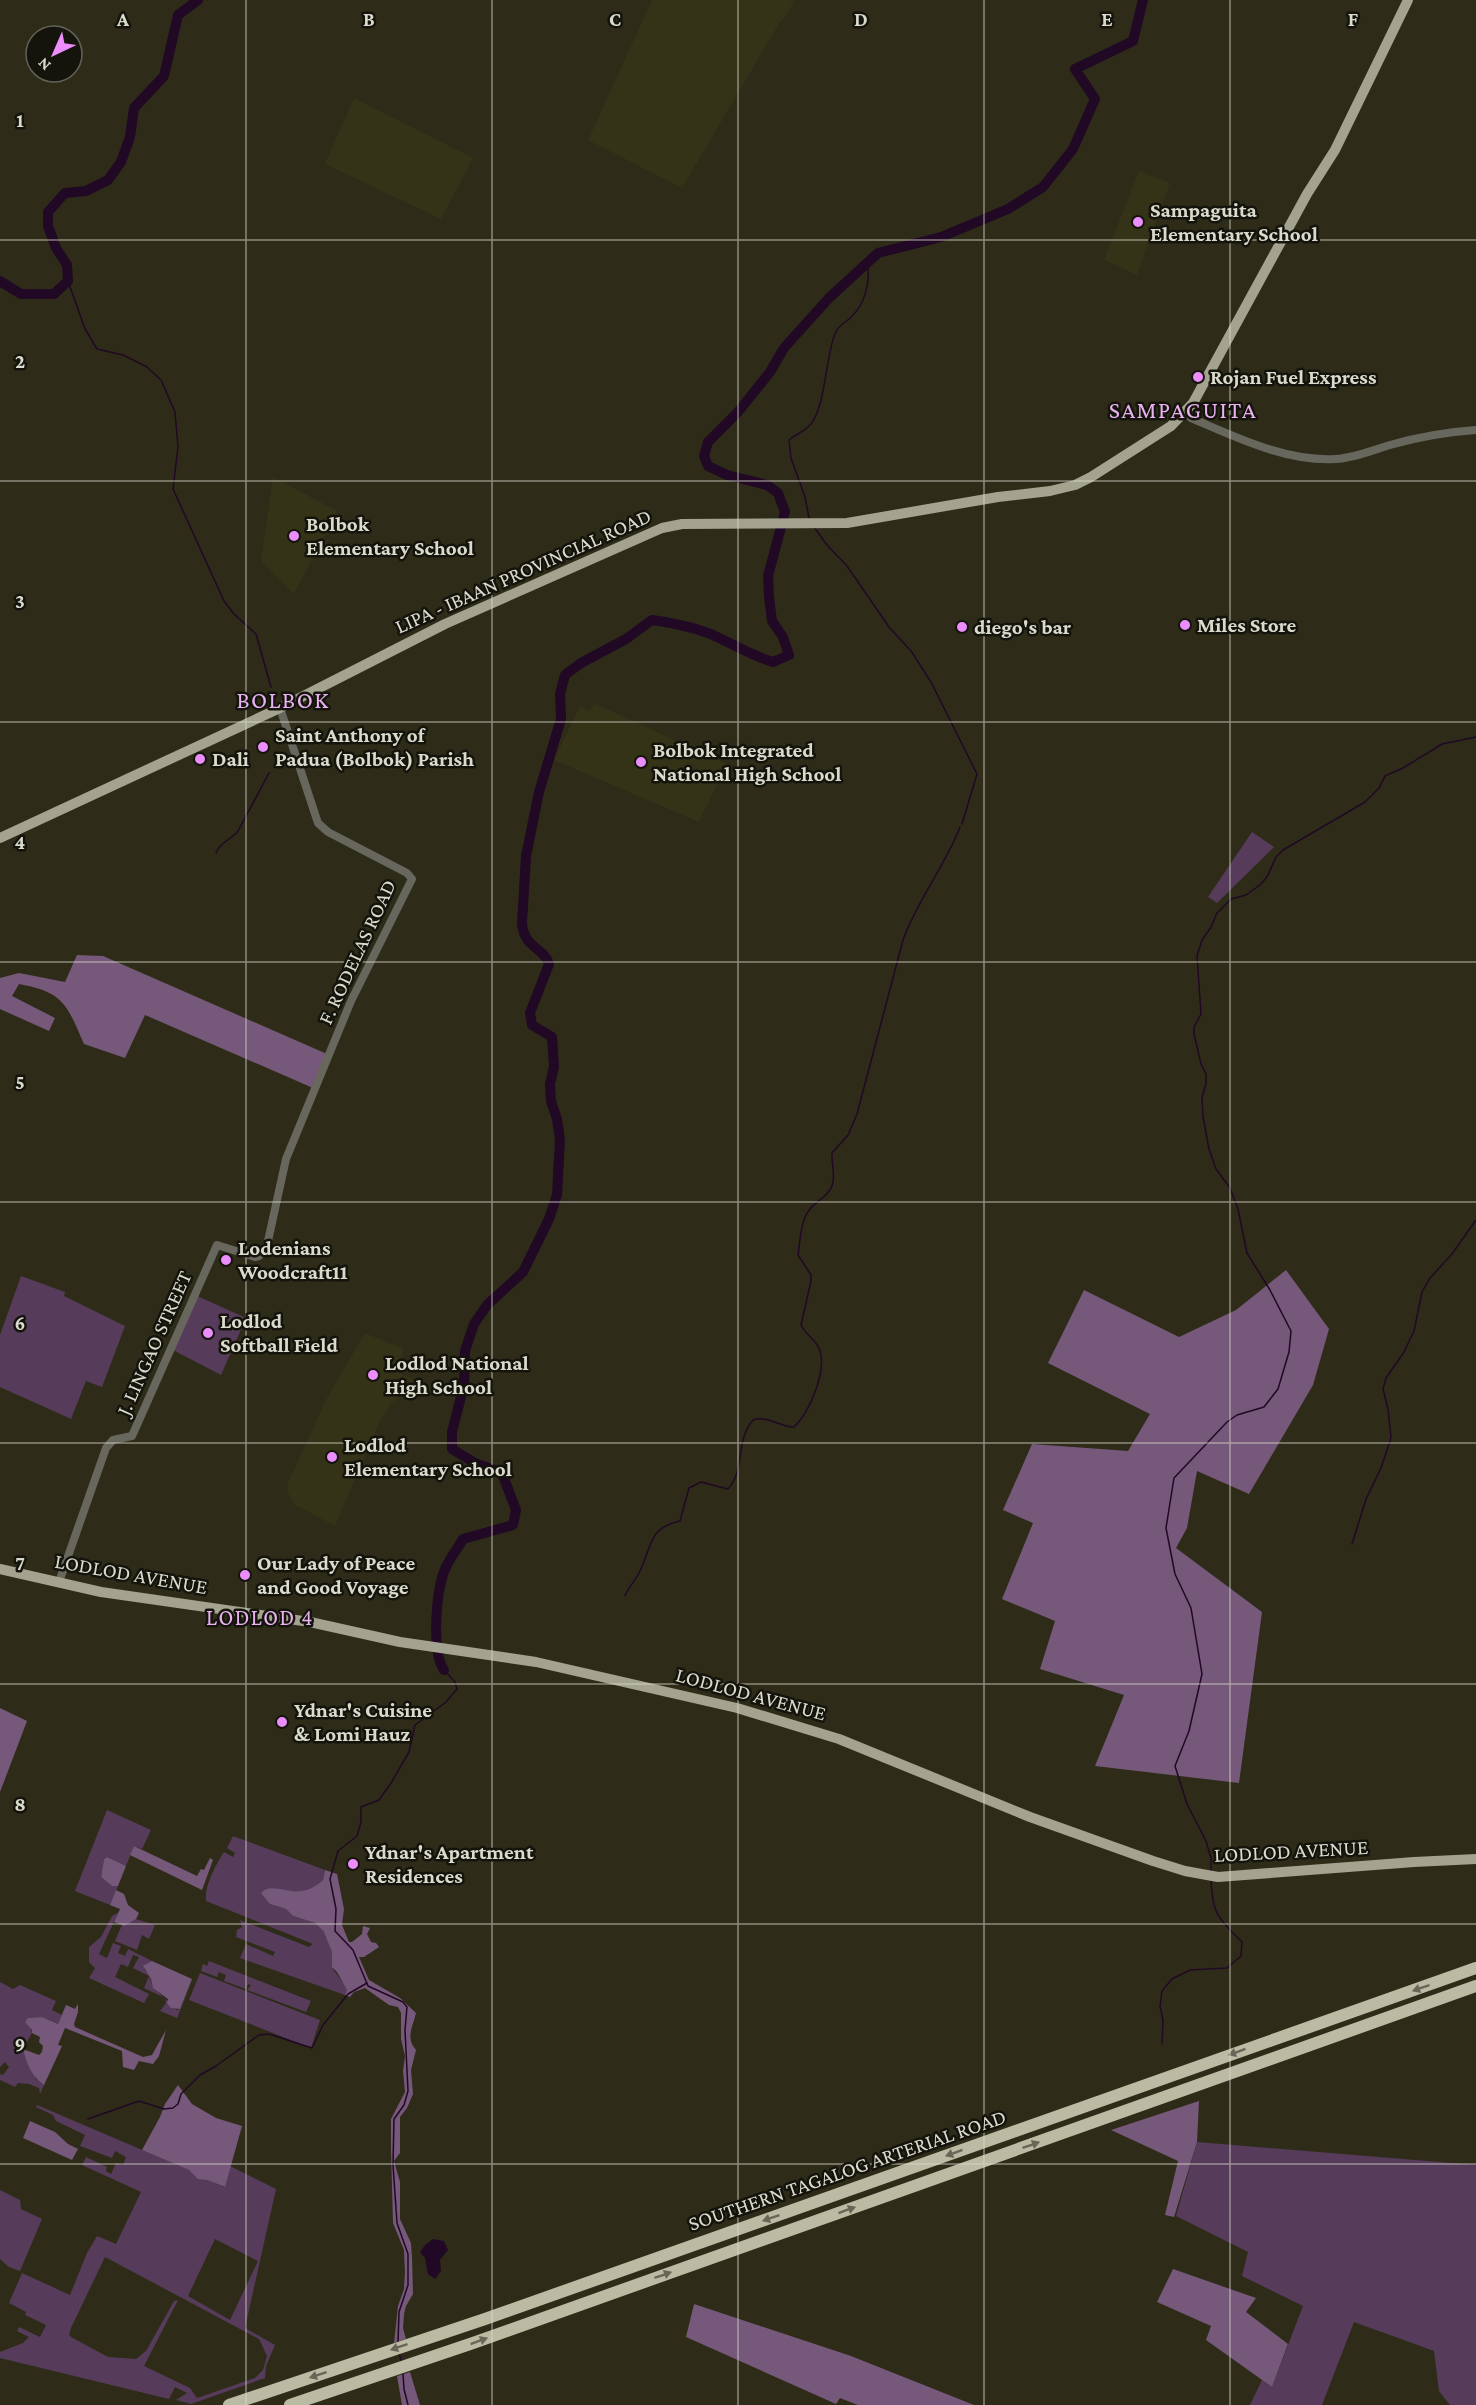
<svg xmlns="http://www.w3.org/2000/svg" width="1476" height="2405" font-family="'Crimson Pro',serif">
  <style>
    .built { fill: #343217 }
    .green { fill: #563b5b; fill-rule: evenodd }
    .forest { fill: #76587a }
    .water { fill: #210825 }
    .lines { fill: none; stroke-linecap: round; stroke-linejoin: round }
    .stream { stroke: #210825; stroke-width: 1.5 }
    .river { stroke: #210825; stroke-width: 10 }
    .minor { stroke: #68675e; stroke-width: 8 }
    .major { stroke: #a4a38f; stroke-width: 10 }
    .highway { stroke: #bbbaa2; stroke-width: 12 }
    .oneway { fill: #686757 }
    .grid { fill: none; stroke: #dadacd; stroke-width: 1.5; stroke-opacity: 0.55 }
    .poi-dot { fill: #eb8dfb; stroke: #15140c; stroke-width: 2 }
    .labels { text-anchor: middle; dominant-baseline: central; stroke-width: 5; stroke-linejoin: round; paint-order: stroke }
    .poi-label { font-size: 21px; font-weight: bold; fill: #dadacd; stroke: #15140c; text-anchor: start }
    .street-label { font-size: 21px; fill: #dadacd; stroke: #15140c }
    .neighbourhood-label { font-size: 22px; letter-spacing: 1.5px; fill: #e7b2ef; stroke: #15140c }
    .quarter-label { font-size: 24px; letter-spacing: 1.5px; fill: #e7b2ef; stroke: #15140c }
    .grid-label { font-size: 20px; text-anchor: middle; font-weight: bold; fill: #dadacd; stroke: #15140c; stroke-width: 5; stroke-linejoin: round; paint-order: stroke }
  </style>
  <rect width="100%" height="100%" fill="#2e2c19"/>
  <g class="built">
    <polygon points="652,0 794,0 789,12 780,22 682,188 588,140"/>
    <polygon points="354,98 473,158 441,219 325,164"/>
    <polygon points="1139,171 1170,183 1137,275 1104,260"/>
    <polygon points="273,477 337,511 294,594 261,561"/>
    <polygon points="594,703 727,764 699,822 554,760 580,706 589,711"/>
    <polygon points="365,1333 404,1349 396,1371 413,1380 411,1388 391,1404 380,1421 335,1526 294,1504 287,1491 288,1483 327,1398"/>
  </g>
  <g class="green">
    <polygon points="1252,832 1274,847 1217,903 1208,897"/>
    <polygon points="21,1276 65,1292 64,1296 125,1326 102,1387 86,1381 71,1419 0,1387 0,1335"/>
    <polygon points="195,1295 246,1318 221,1375 171,1349"/>
    <polygon points="107,1810 151,1830 142,1849 134,1846 126,1866 107,1857 104,1859 101,1877 112,1886 118,1886 110,1905 75,1891"/>
    <path d="M233 1836 325 1870C324 1873 324 1876 323 1879 318 1895 288 1892 276 1889L270 1904 286 1909 293 1916 315 1923 327 1935 332 1952 333 1969 348 1990 345 1995 240 1958 246 1944 273 1956 275 1952 236 1937 237 1930 242 1927 240 1920 309 1947 313 1944 206 1901C204 1887 216 1864 224 1852L233 1857 235 1853 227 1848Z"/>
    <path d="M118 1913 99 1954 107 1958 113 1943 121 1946 118 1953 125 1956 128 1949 152 1961 144 1969C150 1975 150 1980 153 1986 154 1988 174 2008 177 2010L180 2009 193 1979 177 2018 160 2011 166 2003 165 1998 144 1988 149 1976 133 1968 139 1957 133 1955 128 1967 121 1964 115 1977 149 1994 144 2003 89 1978 95 1968 89 1962V1947L101 1937 112 1916Z"/>
    <polygon points="136,1919 155,1925 149,1939 142,1935 137,1950 115,1941 122,1925"/>
    <polygon points="209,1961 311,2001 306,2012 247,1990 251,1985 248,1984 246,1989 224,1981 226,1975 219,1972 217,1977 201,1971 203,1964 207,1966"/>
    <polygon points="200,1973 320,2020 311,2048 189,2000"/>
    <polygon points="0,1982 13,1989 20,1985 56,2001 52,2010 62,2015 58,2024 42,2017 28,2018 32,2033 23,2049 36,2079 44,2085 40,2094 39,2088 29,2084 18,2083 15,2087 0,2080 0,2074 3,2075 9,2067 5,2062 0,2067"/>
    <path d="M37 2105 189 2170C200 2178 211 2181 224 2187L230 2166 276 2189 245 2328 275 2345 266 2366 265 2378 191 2404 176 2400 187 2393 175 2387 169 2399 0 2358V2352L23 2343 29 2337 17 2331 19 2327 40 2337 46 2325 25 2315 26 2312 9 2303 22 2273 70 2295 87 2253 97 2236 116 2244 141 2192 82 2165 86 2157 107 2167 106 2171 111 2174 116 2163 123 2165 126 2157 115 2151 112 2158 80 2146 85 2135 56 2121 53 2115 36 2107ZM215 2239 258 2261 230 2320 188 2296ZM105 2257 259 2339 267 2356 263 2370 255 2378 197 2398 190 2388 144 2366 178 2300 174 2301 146 2351 136 2359 108 2357 71 2337 69 2335 71 2328Z"/>
    <polygon points="1197,2142 1476,2165 1476,2405 1450,2405 1439,2391 1434,2351 1354,2322 1322,2405 1250,2405 1262,2380 1272,2387 1303,2306 1242,2276 1248,2252 1176,2216"/>
    <polygon points="0,2190 20,2200 21,2209 42,2219 20,2271 9,2267 0,2259"/>
  </g>
  <g class="forest">
    <path d="M77 955 103 956 327 1054 313 1088 145 1015 125 1058 84 1044C67 1005 64 992 19 984L12 996 55 1018 49 1031 0 1009V978L19 973 65 982Z"/>
    <polygon points="1286,1270 1329,1329 1313,1385 1249,1494 1197,1471 1187,1528 1176,1548 1262,1612 1239,1783 1095,1766 1124,1695 1040,1669 1055,1621 1002,1599 1033,1523 1003,1510 1032,1444 1128,1451 1150,1414 1048,1363 1084,1290 1179,1337 1236,1310"/>
    <polygon points="0,1708 27,1721 0,1792"/>
    <polygon points="134,1846 197,1876 201,1869 204,1870 210,1858 213,1860 202,1890 130,1855"/>
    <polygon points="107,1857 126,1866 118,1886 112,1886 101,1877 104,1859"/>
    <path d="M325 1870 337 1874 344 1909 342 1925 349 1942H352L362 1934 363 1926 370 1928 367 1934 371 1942 376 1943 379 1947 364 1957H359L369 1980 400 1998 416 2013C413 2026 405 2038 416 2050L411 2070 413 2094 407 2108 400 2117V2153L394 2161 400 2182V2219L411 2243 412 2258 413 2294 406 2306 404 2314 403 2328 406 2339 394 2343 398 2306 404 2289 405 2272 404 2250 393 2223 391 2150V2119L405 2092 403 2071 405 2056 401 2039V2013L398 2007 389 2005 365 1988 354 1992 350 1997 345 1995 347 1990 337 1972 332 1967V1952L324 1932 315 1923 293 1916 286 1909 270 1904 261 1893C274 1878 297 1905 323 1880Z"/>
    <polygon points="116,1890 124,1894 128,1905 139,1913 136,1919 124,1926 114,1922 120,1909 110,1905"/>
    <polygon points="152,1961 192,1979 180,2009 171,2008 167,2003 168,1999 153,1988 151,1979 143,1966"/>
    <path d="M78 2004V2012L74 2024 75 2027 143 2057 152 2055 166 2030 159 2056 153 2064 139 2061 134 2070 123 2067 122 2051 65 2028 58 2045 62 2046 44 2085C31 2076 27 2064 23 2049L39 2055 42 2052 43 2046 39 2042 40 2037 32 2033V2030L25 2022 28 2018 42 2017 58 2024 66 2005 75 2009Z"/>
    <polygon points="178,2085 192,2104 216,2118 242,2126 225,2187 207,2180 198,2179 189,2170 142,2150 160,2117 165,2104"/>
    <polygon points="1199,2101 1197,2142 1174,2217 1165,2215 1178,2161 1111,2130"/>
    <polygon points="30,2121 55,2132 68,2144 78,2149 72,2160 23,2138"/>
    <polygon points="1173,2269 1256,2298 1246,2312 1288,2344 1272,2387 1206,2340 1211,2326 1157,2302"/>
    <polygon points="694,2304 851,2356 974,2405 858,2405 840,2398 836,2404 686,2337"/>
    <polygon points="410,2372 420,2405 402,2405 397,2376"/>
  </g>
  <polygon class="water" points="433,2239 444,2241 448,2250 440,2260 441,2271 435,2279 428,2274 425,2258 420,2252 425,2245"/>
  <g class="lines">
    <g class="stream">
      <polyline points="68,281 85,329 97,349 123,355 147,367 161,380 175,412 178,447 173,489 224,601 234,614 256,634 271,687"/>
      <path d="M809 518 805 497 791 458 789 440C795 435 803 432 808 427 826 411 825 357 835 334 838 325 844 324 850 318 865 305 871 281 867 263"/>
      <polyline points="814,527 827,545 847,566 889,627 911,651 931,682 977,774 962,824"/>
      <path d="M216 853C220 842 231 840 238 831L269 773"/>
      <polyline points="1352,1544 1366,1499 1381,1468 1391,1438 1388,1409 1383,1389 1386,1378 1404,1352 1414,1331 1422,1292 1430,1278 1452,1254 1476,1220"/>
      <path d="M625 1596C629 1586 636 1580 640 1571 652 1546 648 1528 680 1521L689 1488 701 1482 728 1489C746 1469 735 1440 753 1420 768 1415 779 1427 794 1427 810 1412 828 1369 819 1348 815 1339 805 1334 801 1325L811 1281V1275L798 1255C800 1241 801 1219 810 1209 817 1200 828 1197 832 1186 836 1175 831 1164 832 1153L848 1135 857 1114 903 940C917 901 945 866 960 827"/>
      <polyline points="1211,1871 1211,1858 1206,1841 1187,1804 1175,1766 1189,1731 1202,1674 1191,1608 1175,1574 1166,1528 1174,1478 1227,1422 1237,1415 1264,1407 1278,1389 1289,1352 1291,1331 1270,1290 1247,1253 1238,1209 1230,1188 1216,1169 1209,1149 1203,1117 1202,1097 1206,1084 1206,1074 1201,1064 1194,1034 1194,1027 1201,1014 1197,956 1202,940 1211,927 1217,913 1231,899 1246,895 1260,885 1267,877 1276,857 1283,850 1365,802 1379,788 1385,776 1403,768 1442,744 1476,737"/>
      <path d="M1162 2044 1163 2020 1160 2006 1162 1991 1172 1979 1190 1970 1227 1968 1241 1956 1242 1942C1218 1918 1212 1914 1211 1879"/>
      <polyline points="88,2119 139,2101 164,2109 173,2108 178,2104 181,2094 200,2075 216,2066 259,2035 269,2034 312,2048 323,2025 348,1994 367,1983"/>
      <polyline points="398,2342 399,2312 408,2285 408,2254 397,2223 393,2165 394,2119 404,2105 408,2091 405,2030 407,2007 403,2002 368,1986 353,1950 335,1931 336,1909 330,1879 338,1851 357,1836 361,1822 361,1807 379,1800 391,1783 409,1752 415,1725 446,1702 457,1689 455,1682 444,1670"/>
      <polyline points="399,2353 402,2363"/>
      <polyline points="403,2374 404,2389 408,2405"/>
    </g>
    <g class="river">
      <polyline points="0,281 21,294 54,294 68,281 67,265 56,248 48,226 48,212 65,193 86,191 108,180 121,162 130,137 134,108 164,76 178,15 198,0"/>
      <path d="M444 1670C431 1651 436 1588 446 1567 450 1558 458 1548 463 1539L513 1525 516 1510 502 1473 475 1463 452 1449V1432L464 1385 465 1351 474 1324 487 1305 523 1272 549 1219 557 1195 560 1140 557 1119 551 1101 550 1084 554 1067 552 1037 532 1025 530 1013 549 964C543 946 524 949 522 923L526 856 539 792 561 719 560 694 565 675 581 663 626 639 652 620C674 623 696 627 717 637 736 646 753 656 773 662L789 655 783 637 772 621 769 597 768 576 785 512 778 493 767 485 727 475 708 466 704 456 708 442 738 412 770 372 784 348 829 298 878 253 941 237 1008 209 1043 187 1073 149 1095 99 1075 69 1133 41 1143 0"/>
    </g>
    <g class="minor">
      <path d="M1186 413 1191 418C1236 437 1286 462 1336 459 1354 458 1373 450 1390 445 1418 437 1446 432 1476 430"/>
      <polyline points="59,1582 106,1448 113,1440 132,1436 217,1245 255,1257 259,1256 266,1250 286,1159 351,1001 412,879 407,873 328,832 318,823 280,708"/>
    </g>
    <g class="major">
      <polyline points="0,838 280,708 445,624 662,528 682,524 847,523 998,497 1050,491 1075,485 1091,477 1171,426 1193,403 1307,194 1335,150 1408,0"/>
      <polyline points="0,1569 101,1592 310,1622 400,1642 536,1662 737,1708 839,1739 1030,1817 1153,1861 1185,1871 1218,1877 1414,1862 1476,1859"/>
    </g>
    <g class="highway">
      <polyline points="229,2405 485,2319 1476,1968"/>
      <polyline points="290,2405 473,2343 1476,1986"/>
    </g>
  </g>
  <defs><path id="oneway-solid" d="M-6-.8H1V-3.2L6.5 0L1 3.2V.8H-6Z" transform="scale(1.5)"/></defs>
  <g class="oneway">
    <use href="#oneway-solid" transform="translate(1421 1988) rotate(161)"/>
    <use href="#oneway-solid" transform="translate(1237 2052) rotate(160)"/>
    <use href="#oneway-solid" transform="translate(1031 2145) rotate(-19)"/>
    <use href="#oneway-solid" transform="translate(954 2153) rotate(160)"/>
    <use href="#oneway-solid" transform="translate(847 2210) rotate(-20)"/>
    <use href="#oneway-solid" transform="translate(771 2218) rotate(161)"/>
    <use href="#oneway-solid" transform="translate(663 2275) rotate(-19)"/>
    <use href="#oneway-solid" transform="translate(479 2341) rotate(-20)"/>
    <use href="#oneway-solid" transform="translate(399 2347) rotate(161)"/>
    <use href="#oneway-solid" transform="translate(318 2375) rotate(162)"/>
  </g>
  <path class="grid" d="M246 0V2405M492 0V2405M738 0V2405M984 0V2405M1230 0V2405M0 240H1476M0 481H1476M0 722H1476M0 962H1476M0 1202H1476M0 1443H1476M0 1684H1476M0 1924H1476M0 2164H1476"/>
  <g class="poi-dot">
    <circle cx="1138" cy="222" r="6"/>
    <circle cx="1198" cy="377" r="6"/>
    <circle cx="294" cy="536" r="6"/>
    <circle cx="1185" cy="625" r="6"/>
    <circle cx="962" cy="627" r="6"/>
    <circle cx="263" cy="747" r="6"/>
    <circle cx="200" cy="759" r="6"/>
    <circle cx="641" cy="762" r="6"/>
    <circle cx="226" cy="1260" r="6"/>
    <circle cx="208" cy="1333" r="6"/>
    <circle cx="373" cy="1375" r="6"/>
    <circle cx="332" cy="1457" r="6"/>
    <circle cx="245" cy="1575" r="6"/>
    <circle cx="282" cy="1722" r="6"/>
    <circle cx="353" cy="1864" r="6"/>
  </g>
  <g class="labels">
    <g class="poi-label">
      <text x="1150" y="210">Sampaguita<tspan x="1150" dy="24">Elementary School</tspan></text>
      <text x="1210" y="377">Rojan Fuel Express</text>
      <text x="306" y="524">Bolbok<tspan x="306" dy="24">Elementary School</tspan></text>
      <text x="1197" y="625">Miles Store</text>
      <text x="974" y="627">diego's bar</text>
      <text x="275" y="735">Saint Anthony of<tspan x="275" dy="24">Padua (Bolbok) Parish</tspan></text>
      <text x="653" y="750">Bolbok Integrated<tspan x="653" dy="24">National High School</tspan></text>
      <text x="212" y="759">Dali</text>
      <text x="238" y="1248">Lodenians<tspan x="238" dy="24">Woodcraft11</tspan></text>
      <text x="220" y="1321">Lodlod<tspan x="220" dy="24">Softball Field</tspan></text>
      <text x="385" y="1363">Lodlod National<tspan x="385" dy="24">High School</tspan></text>
      <text x="344" y="1445">Lodlod<tspan x="344" dy="24">Elementary School</tspan></text>
      <text x="257" y="1563">Our Lady of Peace<tspan x="257" dy="24">and Good Voyage</tspan></text>
      <text x="294" y="1710">Ydnar's Cuisine<tspan x="294" dy="24">&amp; Lomi Hauz</tspan></text>
      <text x="365" y="1852">Ydnar's Apartment<tspan x="365" dy="24">Residences</tspan></text>
    </g>
    <g class="street-label">
      <text transform="translate(523 571) rotate(-24)">LIPA - IBAAN PROVINCIAL ROAD</text>
      <text transform="translate(357 952) rotate(-65)">F. RODELAS ROAD</text>
      <text transform="translate(154 1343) rotate(-66)">J. LINGAO STREET</text>
      <text transform="translate(131 1574) rotate(10)">LODLOD AVENUE</text>
      <text transform="translate(751 1694) rotate(15)">LODLOD AVENUE</text>
      <text transform="translate(1291 1851) rotate(-3)">LODLOD AVENUE</text>
      <text transform="translate(847 2170) rotate(-19)">SOUTHERN TAGALOG ARTERIAL ROAD</text>
    </g>
    <g class="neighbourhood-label">
      <text x="260" y="1617">LODLOD 4</text>
    </g>
    <g class="quarter-label">
      <text x="1183" y="409">SAMPAGUITA</text>
      <text x="283" y="699">BOLBOK</text>
    </g>
  </g>
  <g class="grid-label">
    <text x="123" y="26">A</text>
    <text x="369" y="26">B</text>
    <text x="615" y="26">C</text>
    <text x="861" y="26">D</text>
    <text x="1107" y="26">E</text>
    <text x="1353" y="26">F</text>
    <text x="20" y="127">1</text>
    <text x="20" y="368">2</text>
    <text x="20" y="608">3</text>
    <text x="20" y="849">4</text>
    <text x="20" y="1089">5</text>
    <text x="20" y="1330">6</text>
    <text x="20" y="1570">7</text>
    <text x="20" y="1811">8</text>
    <text x="20" y="2051">9</text>
  </g>
  <g transform="translate(54 54) rotate(224)"><circle r="28" fill="#15140c" stroke="#646359" stroke-width="1.5"/>
  <path d="M0-4.5L10 22L0 15L-10 22Z" fill="#eb8dfb"/>
  <text y="-9" font-size="16" font-weight="bold" text-anchor="middle" fill="#dadacd">N</text>
  </g>
</svg>
